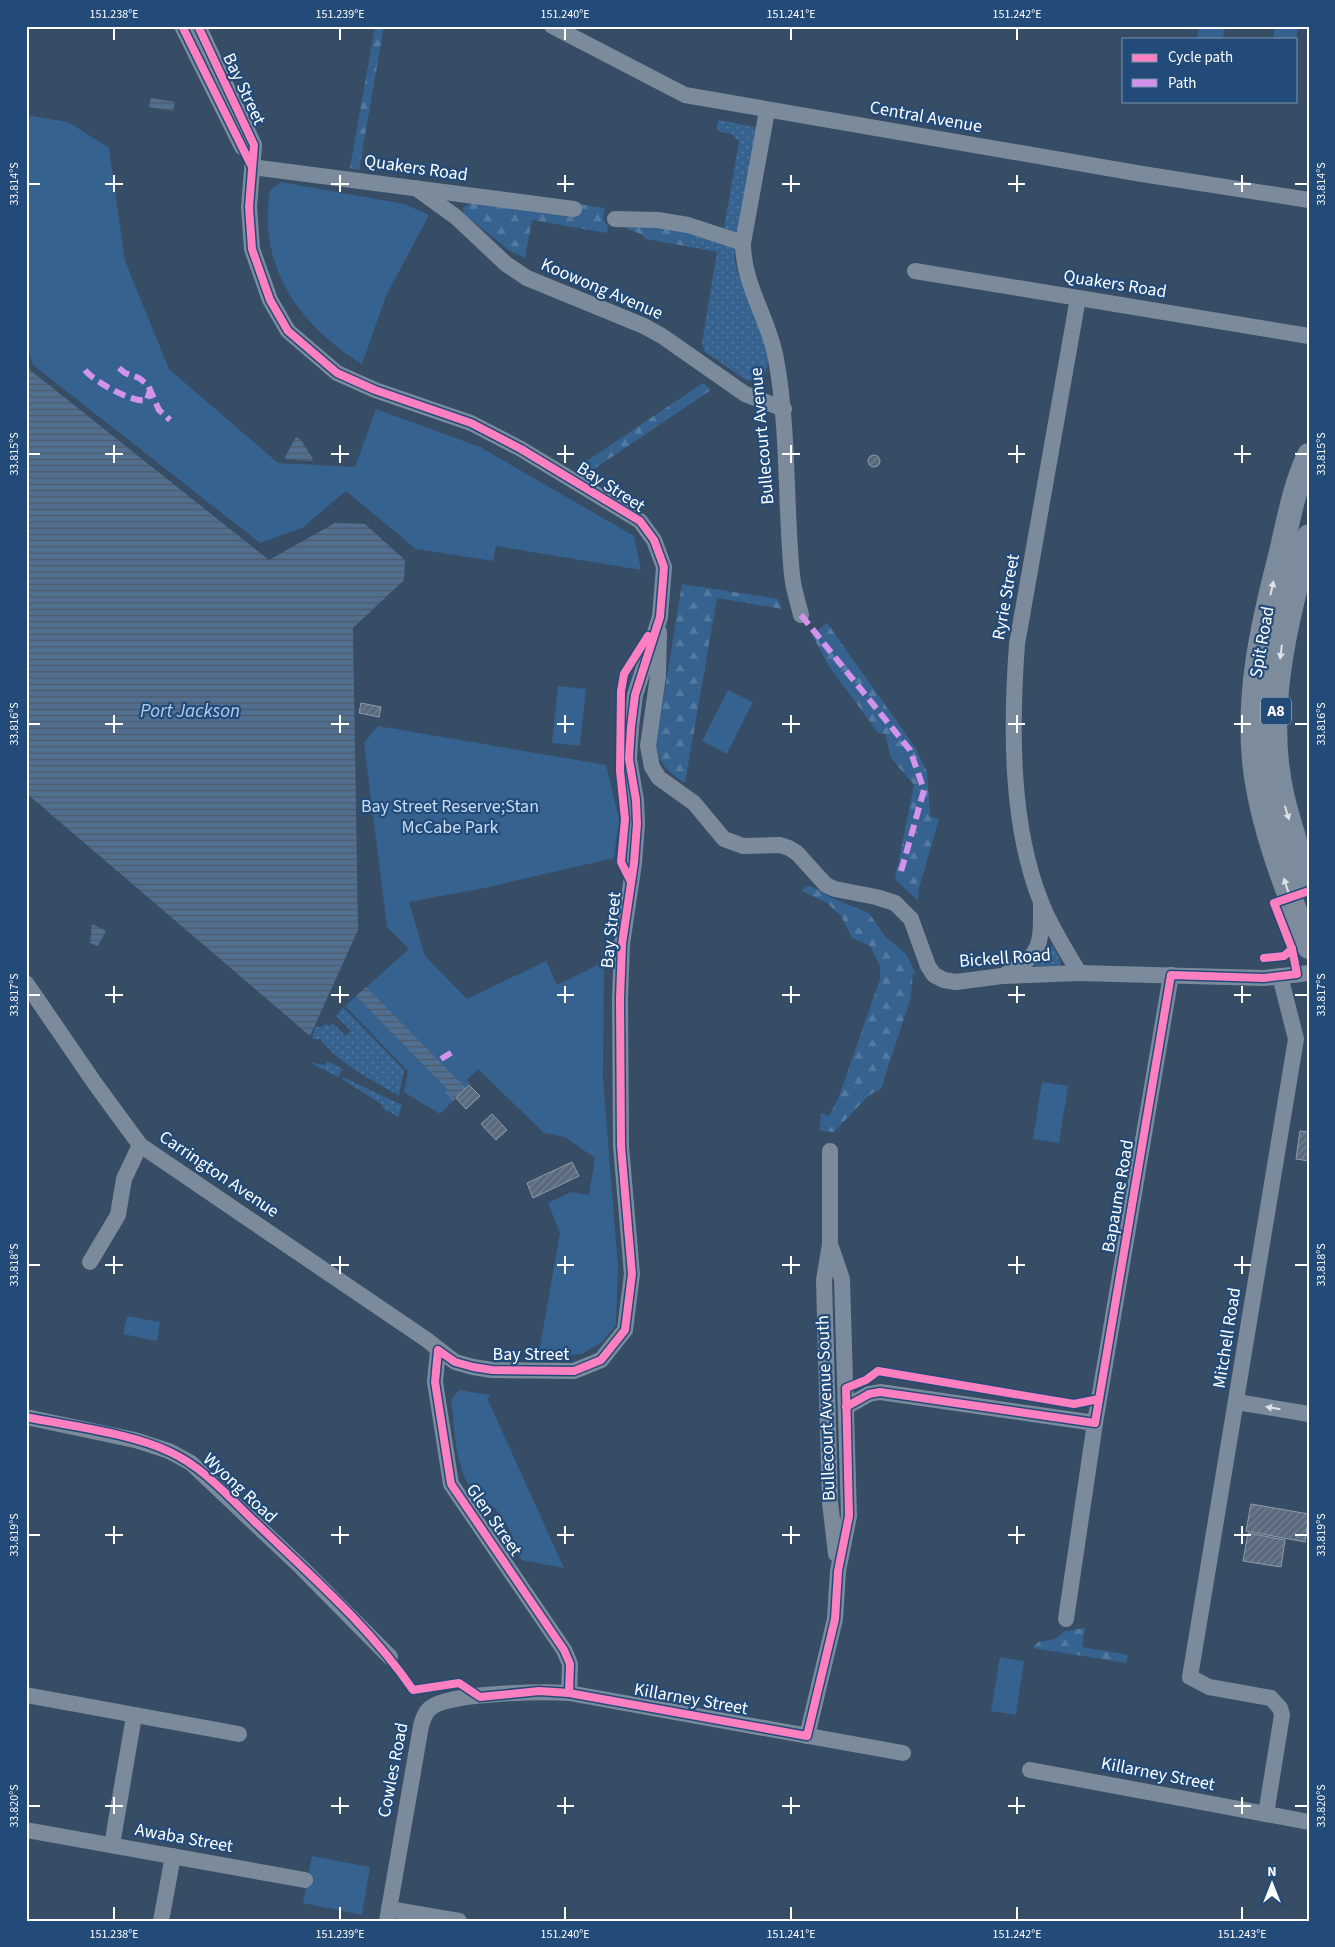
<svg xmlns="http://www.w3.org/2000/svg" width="1335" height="1947" font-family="'Source Sans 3',sans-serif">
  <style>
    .grass { fill: url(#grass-dots) }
    .forest { fill: url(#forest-firs) }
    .park { fill: #36628f }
    .water { fill: url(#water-rules) }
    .building { fill: url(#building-hatch); stroke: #8e9cab }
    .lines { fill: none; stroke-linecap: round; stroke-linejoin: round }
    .minor { stroke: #7b8b9c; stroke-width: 16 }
    .highway { stroke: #7d8c9c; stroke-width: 24 }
    .quiet { stroke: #d193ec; stroke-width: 6; stroke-dasharray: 12 6; stroke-linecap: butt }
    .cycleway-casing { stroke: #234b79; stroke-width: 11 }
    .cycleway { stroke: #ff80c0; stroke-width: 8 }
    .oneway { fill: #dee2e6 }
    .ticks { fill: none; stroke: #fff; stroke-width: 2 }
    .labels { text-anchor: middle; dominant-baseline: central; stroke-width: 4.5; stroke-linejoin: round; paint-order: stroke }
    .shield { fill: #234b79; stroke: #bdc9d7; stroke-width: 1 }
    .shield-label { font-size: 16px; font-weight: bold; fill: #fff }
    .street-label { font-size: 18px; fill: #fff; stroke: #234b79 }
    .park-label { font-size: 18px; fill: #c7ddf3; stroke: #234b79 }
    .water-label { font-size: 19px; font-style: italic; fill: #afcdec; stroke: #234b79 }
    .neatline { fill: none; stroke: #fff; stroke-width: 2 }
    .ticks-label { font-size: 12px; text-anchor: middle; fill: #fff }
  </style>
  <defs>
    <pattern id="grass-dots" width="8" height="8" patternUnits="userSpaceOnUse" patternTransform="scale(1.25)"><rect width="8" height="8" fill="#36628f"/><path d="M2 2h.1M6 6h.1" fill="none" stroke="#547aa0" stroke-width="1.8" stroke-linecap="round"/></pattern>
    <pattern id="forest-firs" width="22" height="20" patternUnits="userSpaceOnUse" patternTransform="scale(1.25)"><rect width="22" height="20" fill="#36628f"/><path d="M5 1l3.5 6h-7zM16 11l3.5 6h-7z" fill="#547aa0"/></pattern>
    <pattern id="water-rules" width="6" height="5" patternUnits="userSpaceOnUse" patternTransform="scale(1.25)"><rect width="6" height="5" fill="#516f90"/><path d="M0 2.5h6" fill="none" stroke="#4e5a67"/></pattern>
    <pattern id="building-hatch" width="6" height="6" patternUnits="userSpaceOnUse" patternTransform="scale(1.25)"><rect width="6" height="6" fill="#5a6a7d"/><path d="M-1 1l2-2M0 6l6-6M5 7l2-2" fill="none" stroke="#738090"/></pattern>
  </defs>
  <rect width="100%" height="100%" fill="#374c65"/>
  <g class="grass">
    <path d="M718 120 756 127 735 245C735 250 734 256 735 261 739 292 789 356 758 381L746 380 705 352 702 343 717 252 691 247 693 232 654 216 724 228 739 142 732 134 717 131Z"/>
    <polygon points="1048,945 1053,946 1061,962 1060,966 1035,966 1035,964 1043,957"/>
    <path d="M343 1007 404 1070 399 1096C371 1079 340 1065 320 1039H312L315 1027H322L326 1023 329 1026 333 1023 346 1036 351 1031 336 1016Z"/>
    <polygon points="327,1061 343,1069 338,1077 311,1063 325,1065"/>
    <polygon points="343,1077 402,1105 398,1117 387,1110 386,1112 381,1104 342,1079"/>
  </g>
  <g class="forest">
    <polygon points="375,26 384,26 359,170 350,168"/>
    <polygon points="471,202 573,217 576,215 578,204 605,208 603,219 608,226 607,233 532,220 525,258 510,251 464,214 463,208"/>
    <polygon points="626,223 693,232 691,247 646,239 641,234 627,229"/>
    <polygon points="703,383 711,390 591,471 582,464"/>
    <path d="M682 584 778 599 782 609 717 598 685 783C668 772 659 765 656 744Z"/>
    <polygon points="827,623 915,747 927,772 930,816 939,819 919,888 918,901 895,879 914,785 891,758 885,734 878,733 829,666 812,635"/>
    <polygon points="806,886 811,886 832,898 869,913 884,935 906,954 917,976 913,972 911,997 881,1089 868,1096 834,1132 820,1131 821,1113 829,1116 838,1099 880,979 880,966 870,946 852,938 841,916 827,903 802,891"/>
    <polygon points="1085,1628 1082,1647 1128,1655 1126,1663 1033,1648 1038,1642 1055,1639 1065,1631"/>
  </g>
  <g class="park">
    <polygon points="1199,26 1225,26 1223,39 1197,39"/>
    <polygon points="1275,26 1298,26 1296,39 1273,39"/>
    <polygon points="26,115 68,122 109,148 125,261 169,369 278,463 355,467 376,409 480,447 634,536 641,570 496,546 493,561 416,549 346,491 302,528 260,543 33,365 26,342"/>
    <path d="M281 182 404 204 429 215 386 296 362 364C300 326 257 267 270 190Z"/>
    <polygon points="558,686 586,689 580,746 552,743"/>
    <polygon points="728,690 753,702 727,754 702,741"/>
    <polygon points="378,726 606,765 619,819 614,858 489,887 409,902 425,956 467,999 546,961 557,985 604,962 603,1078 618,1267 616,1325 602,1342 582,1354 538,1358 560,1233 548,1203 571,1192 589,1195 595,1158 565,1137 544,1133 478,1069 467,1080 470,1084 440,1114 404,1092 408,1071 345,1006 409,949 387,927 364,743"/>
    <polygon points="1042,1082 1068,1086 1059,1143 1033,1139"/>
    <polygon points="127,1316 160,1322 157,1341 123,1334"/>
    <path d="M459 1390 490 1395 488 1400 564 1568 521 1560C515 1543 510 1526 498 1512 489 1501 475 1495 468 1483 454 1460 455 1426 451 1400Z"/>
    <polygon points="1000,1657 1024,1661 1016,1715 991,1711"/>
    <polygon points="312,1856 370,1867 362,1915 303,1903"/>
  </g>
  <g class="water">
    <polygon points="151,98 175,102 173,111 149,107"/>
    <polygon points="26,357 30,370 269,560 335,523 365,524 405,560 404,580 353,628 358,930 310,1036 26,793"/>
    <polygon points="296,437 301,440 313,459 312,461 286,459 285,457"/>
    <polygon points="92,924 106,931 98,946 90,943"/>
    <polygon points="366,987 466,1088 453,1101 445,1092 447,1089 356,996"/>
  </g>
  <g class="building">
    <circle cx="874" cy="461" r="6"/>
    <polygon points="361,703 381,707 379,717 359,713"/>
    <polygon points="469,1085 480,1096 466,1109 456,1098"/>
    <polygon points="492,1114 507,1130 496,1140 481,1124"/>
    <polygon points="1300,1131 1309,1132 1309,1161 1296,1159"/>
    <polygon points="572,1162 579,1176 533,1198 527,1183"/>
    <polygon points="1251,1504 1309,1514 1305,1542 1246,1531"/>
    <polygon points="1248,1533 1285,1540 1281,1567 1243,1561"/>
  </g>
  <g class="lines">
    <g class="minor">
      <polyline points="182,26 242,147"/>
      <polyline points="552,26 685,95 1142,174 1309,200"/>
      <path d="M767 111 743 243C743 286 769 318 776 359 789 430 785 503 792 575 793 588 798 602 801 615"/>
      <polyline points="252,167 574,209"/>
      <polyline points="416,188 456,217 506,264 527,278 644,326 662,336 745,394 784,409"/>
      <polyline points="615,219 658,220 688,225 743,243"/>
      <polyline points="915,271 1309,336"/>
      <path d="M1078 298 1017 644C1011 726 1010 825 1041 902 1050 926 1066 950 1079 973"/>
      <polyline points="659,632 658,676 648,746 652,767 659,778 694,803 724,839 743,846 780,845 789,848 797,853 826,885 835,889 876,897 895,903 911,919 928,966 934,975 944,980 956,982 1002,976 1079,973 1264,978 1309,973"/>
      <path d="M1006 974C1043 955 1041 942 1041 905"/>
      <polyline points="26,983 96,1085 140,1145 427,1340 455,1362 473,1367 492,1370 574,1371 601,1360 625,1330 632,1274 621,1146 620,999 622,944 634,863 637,824 636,800 629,759 631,727 635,695 660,617 664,567 654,540 640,521 521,449 471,423 375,390 337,373 288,331 270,300 252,249 249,207 254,145 198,26"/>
      <polyline points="830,1151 830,1244 824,1280 830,1502 836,1554"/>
      <polyline points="90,1262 118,1215 124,1179 140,1145"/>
      <polyline points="438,1350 435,1382 451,1484 564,1650 570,1664 569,1693"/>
      <polyline points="1237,1402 1309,1414"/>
      <polyline points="846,1407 869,1394 880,1392 1095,1423"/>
      <polyline points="26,1417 135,1440 169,1451 191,1463 301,1567 390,1657"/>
      <polyline points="1066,1619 1095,1423 1171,975"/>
      <polyline points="26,1695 239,1734"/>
      <polyline points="807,1736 835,1619 838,1571 849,1516 842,1279 830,1244"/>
      <polyline points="1030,1770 1309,1822"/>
      <polyline points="1266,1814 1282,1715 1280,1708 1271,1698 1209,1687 1190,1677 1296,1039 1280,976"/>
      <polyline points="26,1830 305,1880"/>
      <polyline points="112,1845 134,1716"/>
      <polyline points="389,1909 459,1921"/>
      <polyline points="161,1921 173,1856"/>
      <path d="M387 1921 421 1726C423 1719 425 1711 432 1707 451 1693 543 1691 569 1693L903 1753"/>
    </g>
    <g class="highway">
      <path d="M1309 455C1294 486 1288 523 1280 556 1261 629 1245 702 1256 777 1265 836 1288 892 1309 947"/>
      <path d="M1309 536C1287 621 1262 710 1283 798 1290 827 1300 856 1309 885"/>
    </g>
    <g class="quiet">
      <polyline points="119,368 125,373 139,378 148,385 159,410 170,420"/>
      <path d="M85 370C93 381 134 404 147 400L150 390"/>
      <polyline points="801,615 910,750 924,790 900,875"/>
      <polyline points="441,1059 454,1051"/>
    </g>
    <g class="cycleway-casing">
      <g id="cycleway">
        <polyline points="182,26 252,167"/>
        <polyline points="198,26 254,145 249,207 252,249 270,300 288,331 337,373 375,390 471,423 521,449 640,521 654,540 664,567 660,617 635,695 631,727 629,759 636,800 637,824 634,863 622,944 620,999 621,1146 632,1274 625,1330 601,1360 574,1371 492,1370 473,1367 455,1362 438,1350 435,1382 451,1484 564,1650 570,1664 569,1693"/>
        <polyline points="631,882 621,862 625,819 620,771 621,691 624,674 648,636"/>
        <polyline points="1264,958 1284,956 1292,949 1274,903 1309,891"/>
        <polyline points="846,1407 869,1394 880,1392 1095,1423 1171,975 1264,978 1297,974 1292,949"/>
        <path d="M26 1417C70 1426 130 1433 170 1452 203 1467 229 1497 255 1522 310 1575 370 1627 413 1690L459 1683 480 1697 539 1691 569 1693 807 1736 835 1619 838 1571 849 1516 846 1388 866 1380 878 1371 1074 1404 1099 1399"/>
      </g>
    </g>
    <use href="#cycleway" class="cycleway"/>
  </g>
  <defs><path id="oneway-solid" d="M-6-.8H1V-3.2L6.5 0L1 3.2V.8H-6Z" transform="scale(1.25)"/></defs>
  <g class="oneway">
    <use href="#oneway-solid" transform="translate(1272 588) rotate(-77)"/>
    <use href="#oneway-solid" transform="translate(1281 652) rotate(97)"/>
    <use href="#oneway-solid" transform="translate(1287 813) rotate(73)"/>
    <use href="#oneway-solid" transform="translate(1286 885) rotate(-108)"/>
    <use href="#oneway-solid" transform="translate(1273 1408) rotate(-170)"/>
  </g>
  <path class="ticks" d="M114 28V40M340 28V40M565 28V40M791 28V40M1017 28V40M114 175V192M340 175V192M565 175V192M791 175V192M1017 175V192M1242 175V192M28 184H40M105 184H123M331 184H349M557 184H574M782 184H800M1008 184H1025M1234 184H1251M1295 184H1308M114 445V463M340 445V463M565 445V463M791 445V463M1017 445V463M1242 445V463M28 454H40M105 454H123M331 454H349M557 454H574M782 454H800M1008 454H1025M1234 454H1251M1295 454H1308M114 715V733M340 715V733M565 715V733M791 715V733M1017 715V733M1242 715V733M28 724H40M105 724H123M331 724H349M557 724H574M782 724H800M1008 724H1025M1234 724H1251M1295 724H1308M114 986V1003M340 986V1003M565 986V1003M791 986V1003M1017 986V1003M1242 986V1003M28 995H40M105 995H123M331 995H349M557 995H574M782 995H800M1008 995H1025M1234 995H1251M1295 995H1308M114 1256V1274M340 1256V1274M565 1256V1274M791 1256V1274M1017 1256V1274M1242 1256V1274M28 1265H40M105 1265H123M331 1265H349M557 1265H574M782 1265H800M1008 1265H1025M1234 1265H1251M1295 1265H1308M114 1526V1544M340 1526V1544M565 1526V1544M791 1526V1544M1017 1526V1544M1242 1526V1544M28 1535H40M105 1535H123M331 1535H349M557 1535H574M782 1535H800M1008 1535H1025M1234 1535H1251M1295 1535H1308M114 1797V1814M340 1797V1814M565 1797V1814M791 1797V1814M1017 1797V1814M1242 1797V1814M28 1806H40M105 1806H123M331 1806H349M557 1806H574M782 1806H800M1008 1806H1025M1234 1806H1251M1295 1806H1308M114 1907V1920M340 1907V1920M565 1907V1920M791 1907V1920M1017 1907V1920M1242 1907V1920"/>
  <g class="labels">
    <rect class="shield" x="1261" y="697.5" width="30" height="27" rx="4"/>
    <g class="shield-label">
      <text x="1276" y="711">A8</text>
    </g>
    <g class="street-label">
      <text transform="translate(244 89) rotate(65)">Bay Street</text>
      <text transform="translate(926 117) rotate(10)">Central Avenue</text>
      <text transform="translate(416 168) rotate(8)">Quakers Road</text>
      <text transform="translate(1115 284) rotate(9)">Quakers Road</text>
      <text transform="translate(602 289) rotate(23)">Koowong Avenue</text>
      <text transform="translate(762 436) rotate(-95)">Bullecourt Avenue</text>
      <text transform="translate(611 487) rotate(33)">Bay Street</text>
      <text transform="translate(1006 597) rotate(-80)">Ryrie Street</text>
      <text transform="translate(1262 642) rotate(-80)">Spit Road</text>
      <text transform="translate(611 930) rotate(-84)">Bay Street</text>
      <text transform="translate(1005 958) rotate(-4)">Bickell Road</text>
      <text transform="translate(219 1174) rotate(34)">Carrington Avenue</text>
      <text transform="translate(1118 1196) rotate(-80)">Bapaume Road</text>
      <text transform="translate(1227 1338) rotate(-81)">Mitchell Road</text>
      <text x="531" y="1354">Bay Street</text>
      <text transform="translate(826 1408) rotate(-92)">Bullecourt Avenue South</text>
      <text transform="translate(240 1488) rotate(43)">Wyong Road</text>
      <text transform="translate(494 1520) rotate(55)">Glen Street</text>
      <text transform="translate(691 1699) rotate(10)">Killarney Street</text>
      <text transform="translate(393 1770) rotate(-79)">Cowles Road</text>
      <text transform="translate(1158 1774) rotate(11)">Killarney Street</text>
      <text transform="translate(184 1838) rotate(10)">Awaba Street</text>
    </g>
    <g class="park-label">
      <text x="450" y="806">Bay Street Reserve;Stan<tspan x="450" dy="21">McCabe Park</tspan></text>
    </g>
    <g class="water-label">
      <text x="190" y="711">Port Jackson</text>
    </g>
  </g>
  <rect width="1335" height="1947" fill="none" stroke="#234b79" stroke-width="55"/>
  <rect x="1122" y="38" width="175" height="65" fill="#234b79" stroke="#7b93af"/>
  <rect x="1132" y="54" width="25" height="8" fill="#ff80c0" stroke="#7b93af"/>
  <text x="1168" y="62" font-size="15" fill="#ffffff">Cycle path</text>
  <rect x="1132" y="79" width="25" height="8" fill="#d193ec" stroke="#7b93af"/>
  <text x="1168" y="88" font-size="15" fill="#ffffff">Path</text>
  <g transform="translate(1272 1884)" stroke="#234b79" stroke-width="4" paint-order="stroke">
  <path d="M0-4L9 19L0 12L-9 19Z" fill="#ffffff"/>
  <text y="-8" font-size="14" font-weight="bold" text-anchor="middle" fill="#ffffff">N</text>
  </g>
  <rect x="28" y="28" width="1280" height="1892" class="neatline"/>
  <g class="ticks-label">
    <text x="114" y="18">151.238°E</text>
    <text x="340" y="18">151.239°E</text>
    <text x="565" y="18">151.240°E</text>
    <text x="791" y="18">151.241°E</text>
    <text x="1017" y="18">151.242°E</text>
    <text transform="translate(14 184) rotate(-90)" y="4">33.814°S</text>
    <text transform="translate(1321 184) rotate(-90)" y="4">33.814°S</text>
    <text transform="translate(14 454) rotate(-90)" y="4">33.815°S</text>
    <text transform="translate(1321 454) rotate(-90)" y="4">33.815°S</text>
    <text transform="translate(14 724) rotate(-90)" y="4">33.816°S</text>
    <text transform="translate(1321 724) rotate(-90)" y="4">33.816°S</text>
    <text transform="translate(14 995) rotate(-90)" y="4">33.817°S</text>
    <text transform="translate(1321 995) rotate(-90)" y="4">33.817°S</text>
    <text transform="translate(14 1265) rotate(-90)" y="4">33.818°S</text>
    <text transform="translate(1321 1265) rotate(-90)" y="4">33.818°S</text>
    <text transform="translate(14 1535) rotate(-90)" y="4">33.819°S</text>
    <text transform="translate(1321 1535) rotate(-90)" y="4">33.819°S</text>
    <text transform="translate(14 1806) rotate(-90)" y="4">33.820°S</text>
    <text transform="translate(1321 1806) rotate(-90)" y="4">33.820°S</text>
    <text x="114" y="1938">151.238°E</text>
    <text x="340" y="1938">151.239°E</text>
    <text x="565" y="1938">151.240°E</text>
    <text x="791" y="1938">151.241°E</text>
    <text x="1017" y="1938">151.242°E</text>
    <text x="1242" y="1938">151.243°E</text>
  </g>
</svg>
